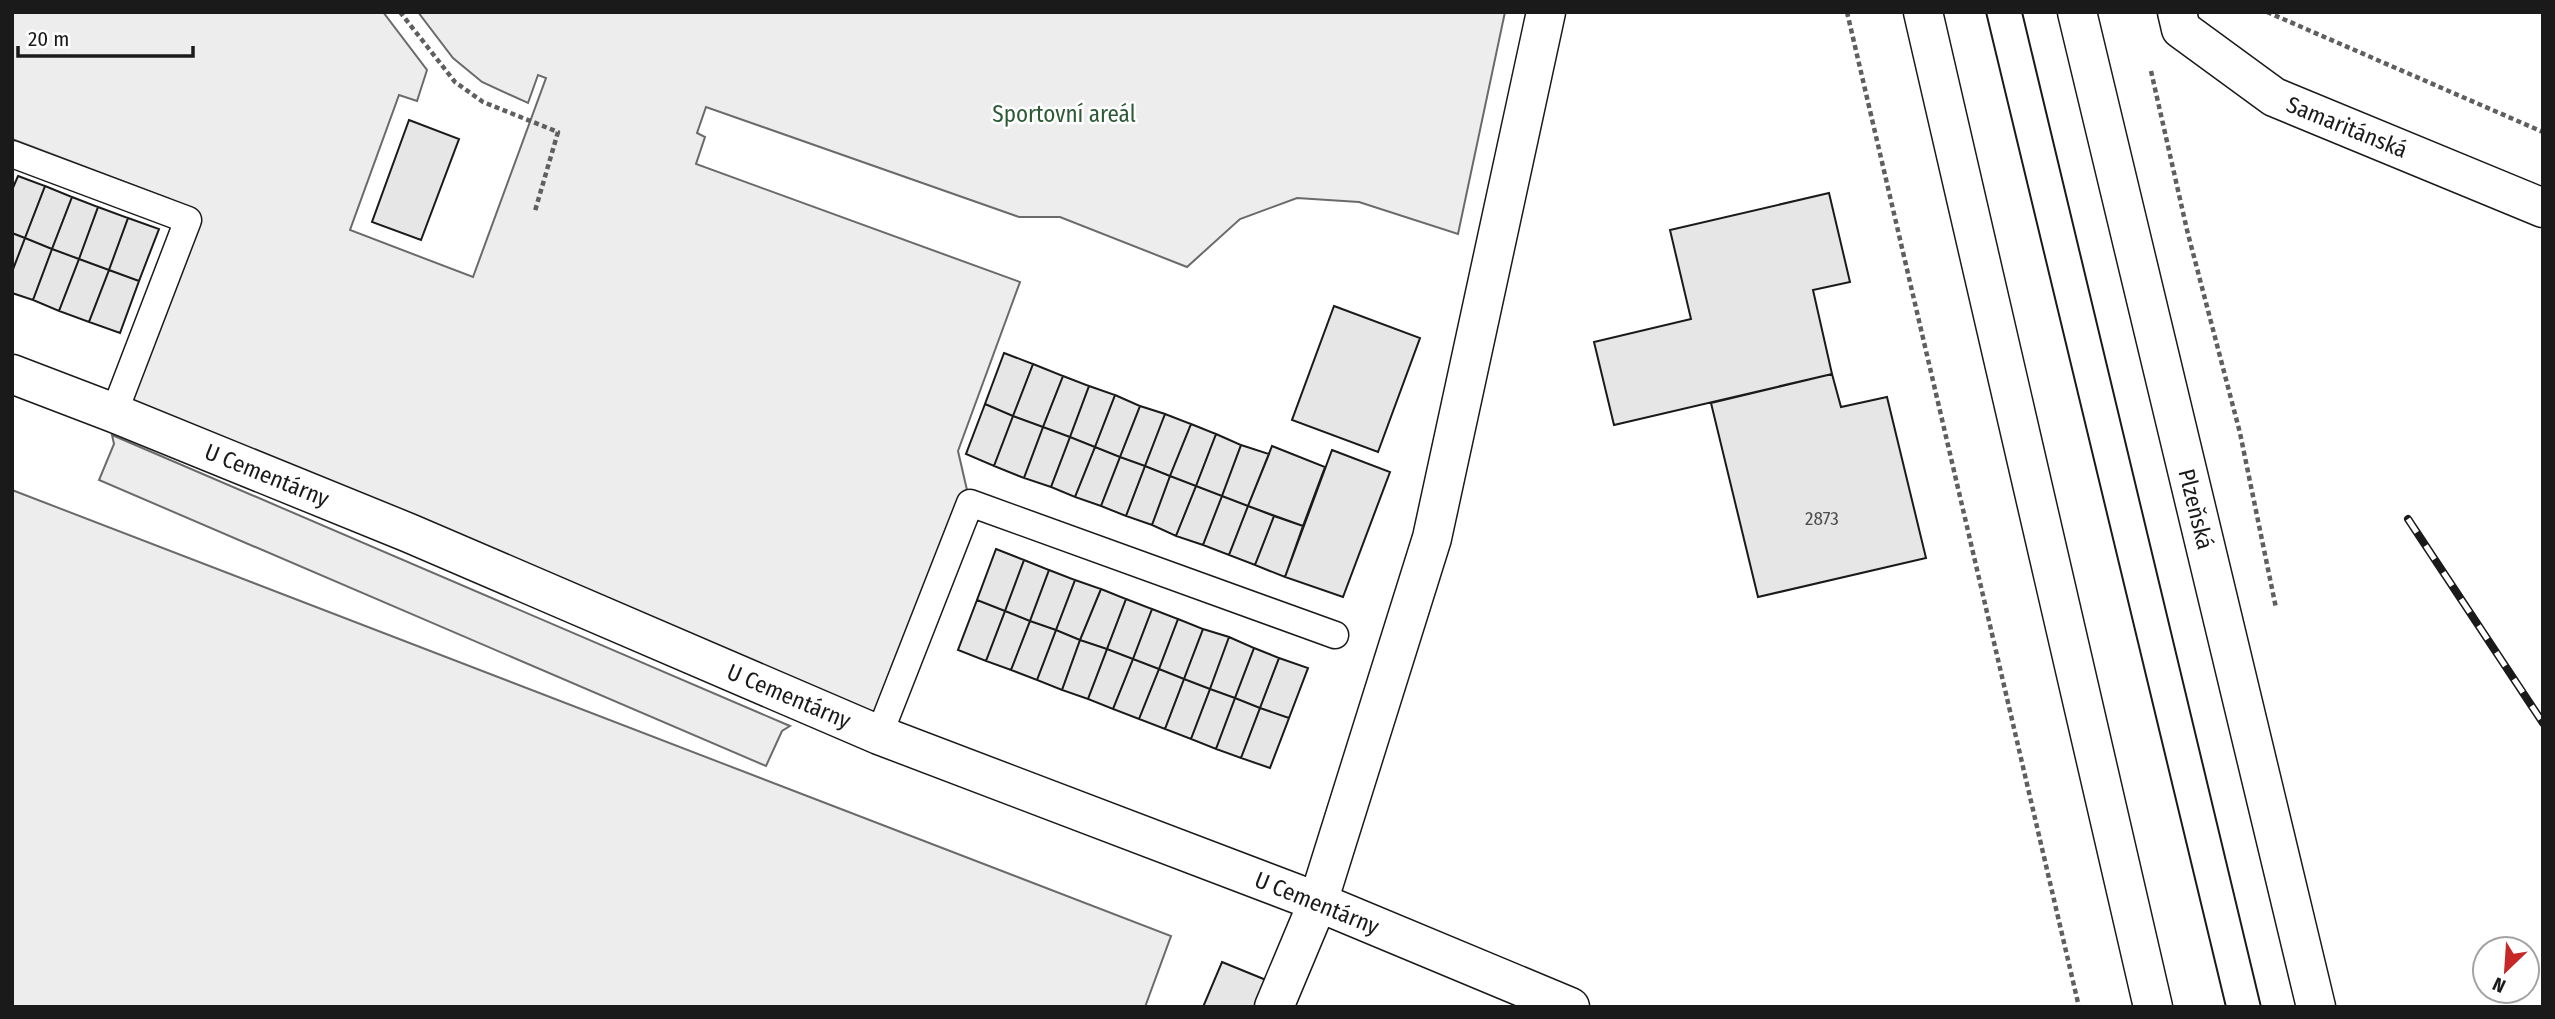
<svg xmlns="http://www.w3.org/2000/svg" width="2555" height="1019" font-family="'Fira Sans Condensed',sans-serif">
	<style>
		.built { fill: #ededed; stroke: #6a6a6a; stroke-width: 2 }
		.building { fill: #e6e6e6; stroke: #1a1a1a; stroke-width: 2 }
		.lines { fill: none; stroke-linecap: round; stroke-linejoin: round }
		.lane-casing { stroke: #1a1a1a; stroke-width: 29 }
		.street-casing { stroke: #1a1a1a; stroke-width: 41 }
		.secondary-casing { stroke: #1a1a1a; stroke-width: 41 }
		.path { stroke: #5f5f5f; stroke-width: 4.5; stroke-dasharray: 5 3.5; stroke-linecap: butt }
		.lane { stroke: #fff; stroke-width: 26 }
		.street { stroke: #fff; stroke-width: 38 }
		.secondary { stroke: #fff; stroke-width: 38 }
		.tram { stroke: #1a1a1a; stroke-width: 2 }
		.rail-casing { stroke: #1a1a1a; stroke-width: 8 }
		.rail { stroke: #fff; stroke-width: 5; stroke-dasharray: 16; stroke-linecap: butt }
		.labels { text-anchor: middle; stroke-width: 5; stroke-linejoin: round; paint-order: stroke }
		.number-label { font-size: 19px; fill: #4d4d4d }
		.park-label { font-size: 23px; fill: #2b5a34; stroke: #fff }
		.street-label { font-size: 23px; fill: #1a1a1a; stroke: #fff }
	</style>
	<rect width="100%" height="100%" fill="#fff"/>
	<path class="built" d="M12 12H383L427 70 417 101 399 95 350 230 473 277 546 78 538 75 528 103 482 82 453 58 418 12H1505L1458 234 1359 202 1297 198 1240 219 1187 267 1060 217H1019L706 107 697 133 705 137 696 164 1020 282 958 451 970 503 879 735 114 413 188 220 170 199 12 139Z
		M112 435 790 726 782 731 766 766 99 480 114 444Z
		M12 490 1171 936 1145 1007H12Z"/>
	<path class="building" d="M409 120 459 139 421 240 372 222Z
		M18 176 45 186 25 238 12 233V190Z
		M45 186 72 197 52 249 25 238Z
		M1829 193 1850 282 1813 290 1832 374 1614 425 1594 342 1691 319 1670 230Z
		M72 197 98 207 79 259 52 249Z
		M98 207 128 218 109 270 79 259Z
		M128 218 159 229 139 281 109 270Z
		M12 233 25 238 12 272Z
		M25 238 52 249 33 300 12 293V272Z
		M52 249 79 259 59 311 33 300Z
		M79 259 109 270 89 322 59 311Z
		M109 270 139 281 120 333 89 322Z
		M1334 306 1420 338 1378 452 1292 420Z
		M1004 353 1033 364 1013 416 985 404Z
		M1033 364 1063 376 1043 427 1013 416Z
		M1832 374 1841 407 1887 397 1926 558 1758 597 1711 403Z
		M1063 376 1089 386 1070 437 1043 427Z
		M1089 386 1115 395 1095 447 1070 437Z
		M1115 395 1140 406 1120 457 1095 447Z
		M985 404 1013 416 994 466 966 454Z
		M1140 406 1165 414 1145 466 1120 457Z
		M1165 414 1191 424 1170 476 1145 466Z
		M1013 416 1043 427 1024 478 994 466Z
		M1191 424 1216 434 1196 486 1170 476Z
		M1043 427 1070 437 1051 487 1024 478Z
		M1216 434 1241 445 1222 496 1196 486Z
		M1070 437 1095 447 1075 497 1051 487Z
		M1241 445 1269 454 1248 506 1222 496Z
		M1272 446 1325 467 1303 526 1248 506Z
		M1095 447 1120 457 1101 506 1075 497Z
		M1332 450 1390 472 1343 597 1285 577Z
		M1120 457 1145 466 1126 516 1101 506Z
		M1145 466 1170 476 1152 525 1126 516Z
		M1170 476 1196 486 1176 536 1152 525Z
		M1196 486 1222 496 1203 545 1176 536Z
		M1222 496 1248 506 1229 555 1203 545Z
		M1248 506 1274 516 1255 565 1229 555Z
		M1274 516 1303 526 1285 577 1255 565Z
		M996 549 1024 560 1005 611 977 600Z
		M1024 560 1049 570 1030 621 1005 611Z
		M1049 570 1075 580 1056 630 1030 621Z
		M1075 580 1101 589 1080 640 1056 630Z
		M1101 589 1126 599 1107 649 1080 640Z
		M1126 599 1152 609 1133 659 1107 649Z
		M977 600 1005 611 986 661 958 650Z
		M1152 609 1178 619 1159 669 1133 659Z
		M1005 611 1030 621 1011 670 986 661Z
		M1178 619 1203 629 1184 679 1159 669Z
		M1030 621 1056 630 1037 680 1011 670Z
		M1203 629 1229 637 1210 689 1184 679Z
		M1056 630 1080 640 1062 690 1037 680Z
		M1229 637 1254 648 1235 698 1210 689Z
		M1080 640 1107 649 1088 699 1062 690Z
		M1254 648 1279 658 1260 708 1235 698Z
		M1107 649 1133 659 1113 709 1088 699Z
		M1279 658 1308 668 1289 718 1260 708Z
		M1133 659 1159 669 1139 719 1113 709Z
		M1159 669 1184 679 1165 729 1139 719Z
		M1184 679 1210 689 1191 739 1165 729Z
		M1210 689 1235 698 1216 749 1191 739Z
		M1235 698 1260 708 1241 758 1216 749Z
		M1260 708 1289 718 1270 768 1241 758Z
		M1222 962 1271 982 1261 1007H1203Z"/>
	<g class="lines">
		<g class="lane-casing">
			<path id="lane" d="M12 154 188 220 114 413
				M879 735 970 503 1335 635"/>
		</g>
		<g class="street-casing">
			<path id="street" d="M2177 12 2181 29 2274 97 2543 208
				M12 374 114 413 409 533 879 735 1318 902 1570 1007
				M1274 1007 1318 902 1432 538 1546 12"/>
		</g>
		<g class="secondary-casing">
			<path id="secondary" d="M1923 12 2153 1007
				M2077 12 2316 1007"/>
		</g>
		<path class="path" d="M400 12 455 82 483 102 558 132 535 211
			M1847 12 2079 1007
			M2267 12 2543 132
			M2151 71 2187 230 2240 433 2276 608"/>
		<use href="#lane" class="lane"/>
		<use href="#street" class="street"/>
		<use href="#secondary" class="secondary"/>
		<path class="tram" d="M1986 12 2226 1007
			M2022 12 2261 1007"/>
		<g class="rail-casing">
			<path id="rail" d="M2408 519 2543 723"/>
		</g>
		<use href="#rail" class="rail"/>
	</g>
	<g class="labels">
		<g class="number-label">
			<text x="1822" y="525">2873</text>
		</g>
		<g class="park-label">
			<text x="1064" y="122">Sportovní areál</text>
		</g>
		<g class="street-label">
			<text transform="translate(2347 127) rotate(22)" y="8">Samaritánská</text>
			<text transform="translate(267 475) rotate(22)" y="8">U Cementárny</text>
			<text transform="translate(2196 509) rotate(76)" y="8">Plzeňská</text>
			<text transform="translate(789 696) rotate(23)" y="8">U Cementárny</text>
			<text transform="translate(1317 903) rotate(22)" y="8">U Cementárny</text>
		</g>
	</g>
	<rect width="2555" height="1019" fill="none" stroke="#1a1a1a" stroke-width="28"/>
	<g transform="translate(2506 970) rotate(205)"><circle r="33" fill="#ffffff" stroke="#a3a3a3" stroke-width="2"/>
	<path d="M0-5L12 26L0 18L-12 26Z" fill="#c62828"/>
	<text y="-10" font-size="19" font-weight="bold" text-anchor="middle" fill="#1a1a1a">N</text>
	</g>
	<path d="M18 46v10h175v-10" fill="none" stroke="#1a1a1a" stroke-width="3.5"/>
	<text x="28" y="46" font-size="21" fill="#1a1a1a" stroke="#ffffff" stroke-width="5" paint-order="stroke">20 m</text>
</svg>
